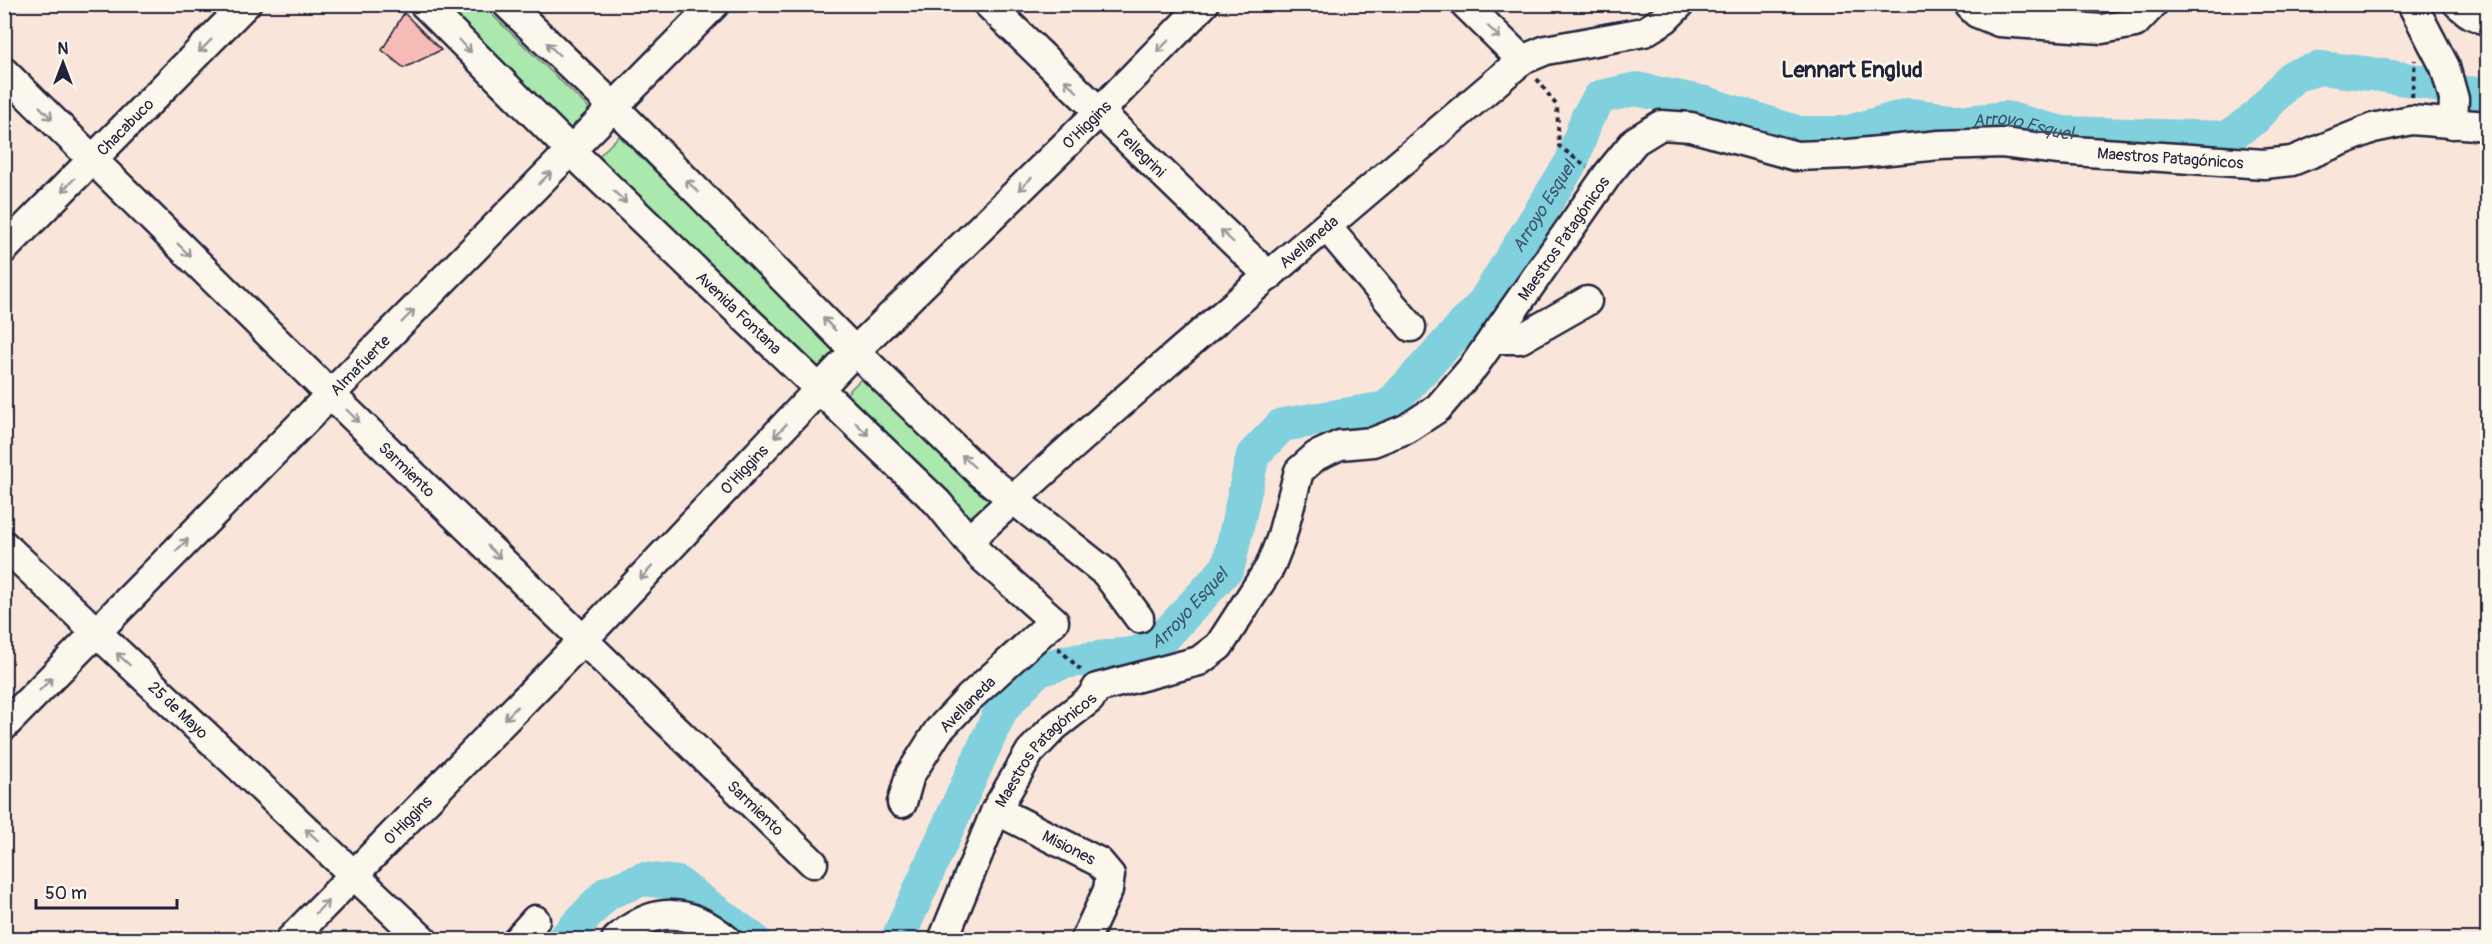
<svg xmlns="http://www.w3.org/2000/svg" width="2492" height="944" font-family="Pangolin,sans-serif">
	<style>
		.green { fill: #aae8ae; stroke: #668574; stroke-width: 1.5 }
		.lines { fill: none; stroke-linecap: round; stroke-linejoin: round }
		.river { stroke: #80d0dd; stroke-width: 34 }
		.building { fill: #f6bbb4; stroke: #22223b; stroke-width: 1.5 }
		.minor-casing { stroke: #22223b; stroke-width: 33 }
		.path { stroke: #22223b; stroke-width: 4; stroke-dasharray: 4.5 4.5; stroke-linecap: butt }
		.minor { stroke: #fbf7ec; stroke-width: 28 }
		.oneway { stroke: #99979c }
		.labels { text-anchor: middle; stroke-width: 5; stroke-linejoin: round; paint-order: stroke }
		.street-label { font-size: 16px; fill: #22223b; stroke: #fbf7ec }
		.water-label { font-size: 18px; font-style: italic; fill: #3e566c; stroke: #fbf7ec }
		.district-label { font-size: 22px; font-weight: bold; fill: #22223b; stroke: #fbf7ec }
	</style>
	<rect width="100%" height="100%" fill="#fae5db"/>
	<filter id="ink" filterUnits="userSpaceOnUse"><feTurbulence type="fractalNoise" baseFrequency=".0167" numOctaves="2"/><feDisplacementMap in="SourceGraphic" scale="12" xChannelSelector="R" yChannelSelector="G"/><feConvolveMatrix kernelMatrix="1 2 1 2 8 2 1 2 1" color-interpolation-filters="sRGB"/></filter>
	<g filter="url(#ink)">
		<path class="green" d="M436 5H482L593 112 571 135Z
			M619 136 840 351 817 374 596 159Z
			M866 374 993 498 971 521 843 397Z"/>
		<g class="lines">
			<g class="river">
				<path d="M563 940 607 893 643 879 677 883 754 940"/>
				<path id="s1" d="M897 940 1001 710 1036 671 1065 662 1137 653 1164 637 1228 567 1253 455 1282 425 1387 408 1483 304 1572 161 1587 118 1600 97 1636 89 1705 103 1799 133H1845L1908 115 1968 122 2006 118 2062 133 2227 138 2255 118 2293 76 2321 68 2372 74 2425 82 2465 93 2488 94"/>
			</g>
		</g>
		<path class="building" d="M404 13 441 50 404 68 382 50Z"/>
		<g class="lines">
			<g class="minor-casing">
				<g id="minor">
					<path id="s2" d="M424 4 571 151 938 503 980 555 1054 621 969 698 938 731 910 775 902 803"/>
					<path d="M507 4 614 107 855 351 980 473 1106 573 1139 618"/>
					<path id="s3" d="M988 4 1269 276"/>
					<path d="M1465 4 1522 60"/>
					<path d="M1968 4 1977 13 1999 22 2102 29 2135 23 2153 4"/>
					<path d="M2412 4 2445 67 2454 99 2453 124"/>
					<path d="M2458 4 2469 13 2488 21"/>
					<path id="s4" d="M4 72 331 395 813 863"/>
					<path d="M1327 227 1411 327"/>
					<path id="s5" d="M4 249 246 4"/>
					<path d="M1493 339H1520L1587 301"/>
					<path id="s6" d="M969 540C1148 374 1336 219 1522 60L1546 50 1644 32 1665 19 1680 4"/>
					<path id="s7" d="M4 545 423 940"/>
					<path id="s8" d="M4 726 715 4"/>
					<path id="s9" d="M996 810 1099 862 1110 875 1108 890 1085 940"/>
					<path id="s10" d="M290 940 584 639 855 351 1099 112 1204 4"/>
					<path d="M517 940 535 920"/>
					<path d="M616 940C653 906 689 907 727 940"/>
					<path id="s11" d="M943 940 996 810 1030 752 1054 727 1090 699 1097 688 1199 661 1219 646 1270 567 1281 539 1299 471 1316 456 1340 445 1373 442 1406 429 1438 408 1474 366 1608 174 1635 141 1661 125 1691 127 1796 156 1849 154 1940 145 2002 143 2059 150 2264 164 2292 161 2373 128 2397 123 2411 120 2488 126"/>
				</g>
			</g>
			<path class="path" d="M1537 79 1557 106 1559 146 1587 167
				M2412 97 2415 60
				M1058 648 1083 672"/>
			<use href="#minor" class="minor"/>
		</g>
		<defs><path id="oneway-shaft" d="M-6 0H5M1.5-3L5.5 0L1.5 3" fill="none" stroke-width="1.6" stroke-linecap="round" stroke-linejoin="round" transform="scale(1.5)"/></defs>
		<g class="oneway">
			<use href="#oneway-shaft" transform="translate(1494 32) rotate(44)"/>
			<use href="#oneway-shaft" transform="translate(205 46) rotate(135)"/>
			<use href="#oneway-shaft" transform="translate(465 46) rotate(45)"/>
			<use href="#oneway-shaft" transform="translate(1163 46) rotate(134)"/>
			<use href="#oneway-shaft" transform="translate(553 49) rotate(-136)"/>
			<use href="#oneway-shaft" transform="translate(1071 86) rotate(-136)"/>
			<use href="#oneway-shaft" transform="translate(46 113) rotate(45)"/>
			<use href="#oneway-shaft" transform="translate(545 178) rotate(-45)"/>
			<use href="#oneway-shaft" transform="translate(1025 184) rotate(136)"/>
			<use href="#oneway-shaft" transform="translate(68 185) rotate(135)"/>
			<use href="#oneway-shaft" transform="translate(692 186) rotate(-135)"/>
			<use href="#oneway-shaft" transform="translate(620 197) rotate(44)"/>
			<use href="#oneway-shaft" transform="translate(1227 236) rotate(-136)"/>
			<use href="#oneway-shaft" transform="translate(184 250) rotate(45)"/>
			<use href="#oneway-shaft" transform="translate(408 316) rotate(-45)"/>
			<use href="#oneway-shaft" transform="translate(829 324) rotate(-135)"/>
			<use href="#oneway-shaft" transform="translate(353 416) rotate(44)"/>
			<use href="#oneway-shaft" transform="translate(862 429) rotate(44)"/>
			<use href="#oneway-shaft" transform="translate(780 431) rotate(133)"/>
			<use href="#oneway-shaft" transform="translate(968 461) rotate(-136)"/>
			<use href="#oneway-shaft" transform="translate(182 545) rotate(-45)"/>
			<use href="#oneway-shaft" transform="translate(494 552) rotate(44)"/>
			<use href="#oneway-shaft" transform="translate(646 573) rotate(133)"/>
			<use href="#oneway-shaft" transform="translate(123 659) rotate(-137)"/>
			<use href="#oneway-shaft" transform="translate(46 684) rotate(-45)"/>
			<use href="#oneway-shaft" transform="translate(511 713) rotate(134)"/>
			<use href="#oneway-shaft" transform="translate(312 835) rotate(-137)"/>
			<use href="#oneway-shaft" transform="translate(322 907) rotate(-45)"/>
		</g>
	</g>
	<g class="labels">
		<g class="street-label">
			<text dy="6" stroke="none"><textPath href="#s10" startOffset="1140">O'Higgins</textPath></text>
			<text dy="6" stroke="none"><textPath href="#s5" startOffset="172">Chacabuco</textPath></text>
			<text dy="6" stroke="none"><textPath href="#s3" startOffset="214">Pellegrini</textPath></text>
			<text dy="6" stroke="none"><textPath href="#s11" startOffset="1659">Maestros Patagónicos</textPath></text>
			<text dy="6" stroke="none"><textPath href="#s11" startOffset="993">Maestros Patagónicos</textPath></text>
			<text dy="6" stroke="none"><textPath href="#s6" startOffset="452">Avellaneda</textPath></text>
			<text dy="6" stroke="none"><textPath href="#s2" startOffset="441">Avenida Fontana</textPath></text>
			<text dy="6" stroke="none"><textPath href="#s8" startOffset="507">Almafuerte</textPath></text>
			<text dy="6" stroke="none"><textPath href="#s4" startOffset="566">Sarmiento</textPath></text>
			<text dy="6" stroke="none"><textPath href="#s10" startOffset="654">O'Higgins</textPath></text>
			<text transform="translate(967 704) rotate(-45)" y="6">Avellaneda</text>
			<text dy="6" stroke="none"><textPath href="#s7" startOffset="240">25 de Mayo</textPath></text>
			<text dy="6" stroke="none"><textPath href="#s11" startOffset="219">Maestros Patagónicos</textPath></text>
			<text dy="6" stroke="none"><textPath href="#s4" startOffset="1052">Sarmiento</textPath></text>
			<text dy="6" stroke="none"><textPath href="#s10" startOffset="168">O'Higgins</textPath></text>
			<text dy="6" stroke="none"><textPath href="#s9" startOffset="82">Misiones</textPath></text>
		</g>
		<g class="water-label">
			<text dy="6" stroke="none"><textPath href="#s1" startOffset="1611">Arroyo Esquel</textPath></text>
			<text dy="6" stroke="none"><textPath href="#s1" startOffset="1053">Arroyo Esquel</textPath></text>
			<text dy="6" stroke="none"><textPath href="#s1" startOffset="477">Arroyo Esquel</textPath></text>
		</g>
		<g class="district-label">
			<text x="1852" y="77">Lennart Englud</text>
		</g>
	</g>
	<rect width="2492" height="944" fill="none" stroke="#fbf7ec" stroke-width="24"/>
	<rect x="12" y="12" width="2468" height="920" fill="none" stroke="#22223b" stroke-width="2" filter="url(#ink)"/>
	<g transform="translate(63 63)" stroke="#fbf7ec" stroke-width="4.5" paint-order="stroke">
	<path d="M0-4.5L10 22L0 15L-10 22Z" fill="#22223b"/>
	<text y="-9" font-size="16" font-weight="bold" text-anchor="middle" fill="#22223b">N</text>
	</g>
	<path d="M36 899v9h141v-9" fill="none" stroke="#22223b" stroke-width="3"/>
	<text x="45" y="899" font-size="18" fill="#22223b" stroke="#fbf7ec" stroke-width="4.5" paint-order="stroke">50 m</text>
</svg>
